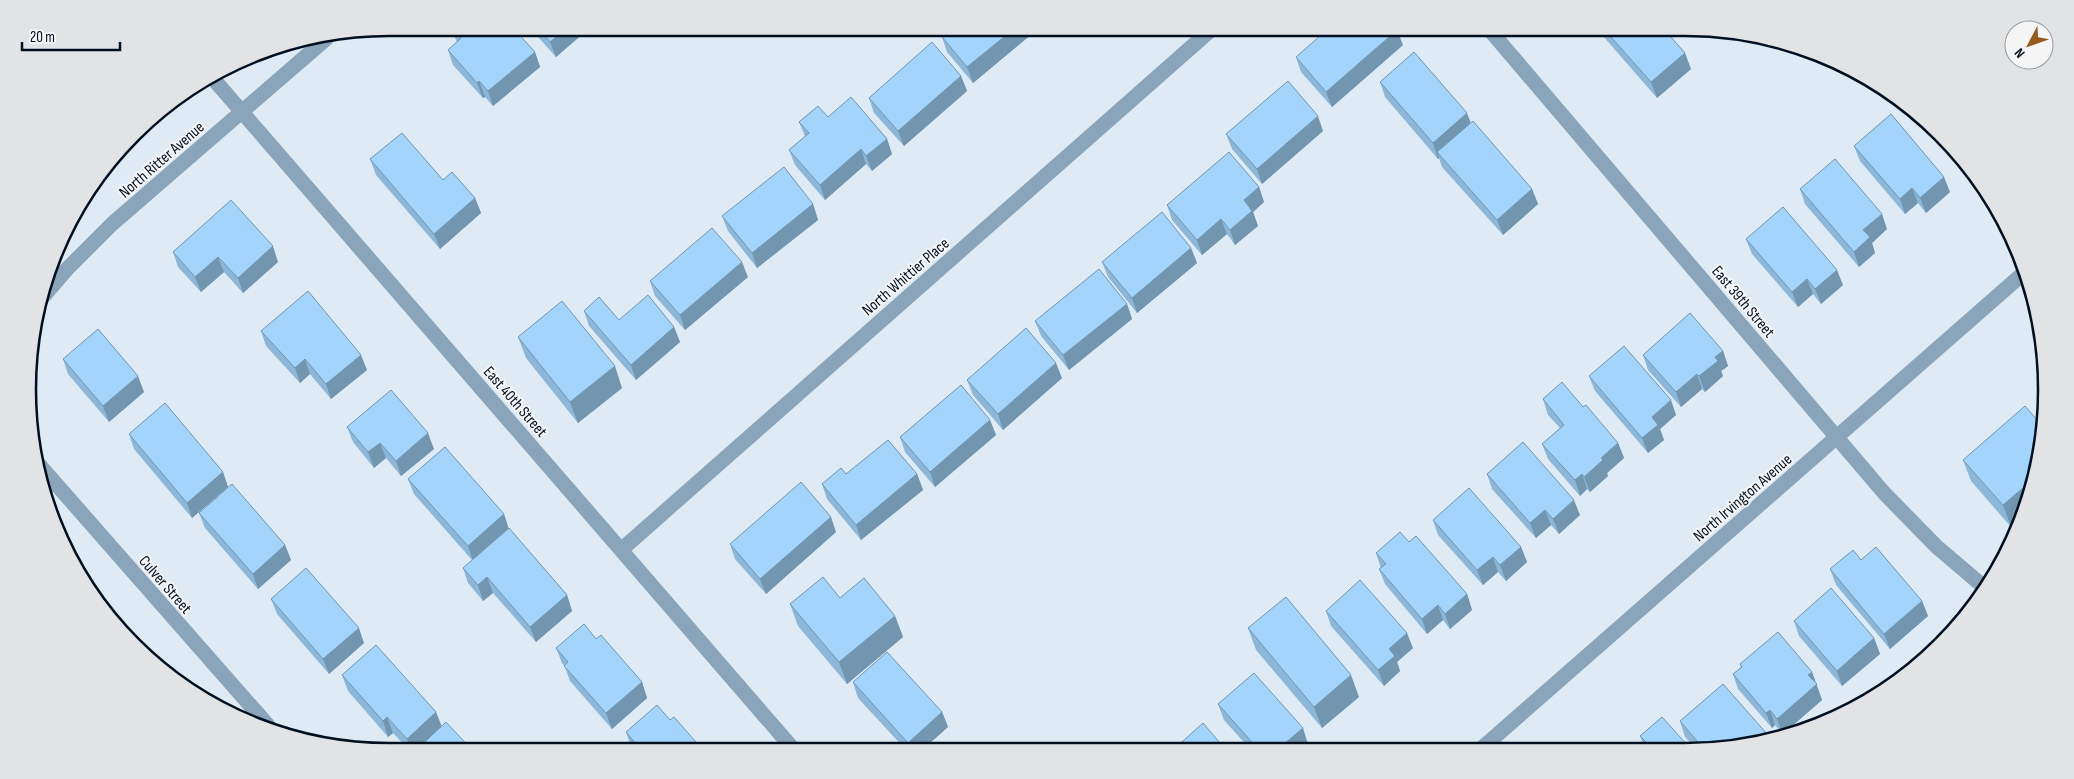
<svg xmlns="http://www.w3.org/2000/svg" width="2074" height="779" font-family="'Sofia Sans Condensed',sans-serif">
	<style>
		.lines { fill: none; stroke-linecap: round; stroke-linejoin: round }
		.minor { stroke: #8aa4b9; stroke-width: 15 }
		.wall { fill: #8cb7d9 }
		.shaded-wall { fill: #7295b0 }
		.building { fill: #a3d5fc; stroke: #7295b0 }
		.labels { text-anchor: middle; stroke-width: 4; stroke-linejoin: round; paint-order: stroke }
		.street-label { font-size: 16px; fill: #001021; stroke: #f5f5f5 }
		.rim { fill: none; stroke: #001021; stroke-width: 2.5 }
	</style>
	<rect width="100%" height="100%" fill="#deeaf4"/>
	<g class="lines">
		<path class="minor" d="M1488 28 1885 494 1937 547 1984 587
			M210 75 795 751
			M41 299 67 269 112 224 327 38
			M35 460 272 730
			M621 550 1213 28
			M1481 749 2026 271"/>
	</g>
	<path class="wall" d="M451 28H513L535 52 540 67 493 106 485 97 483 98 453 65 448 50 457 42Z
		M530 28H584L585 32 556 57Z
		M1600 28H1663L1691 69 1657 98 1603 36Z
		M1033 33 973 83 947 52 942 37Z
		M1403 45 1332 107 1301 72 1296 57Z
		M961 76 967 91 904 146 874 113 869 98Z
		M1380 82 1470 123 1532 189 1538 204 1503 235 1442 167 1439 158 1438 159 1385 97Z
		M1915 112 1957 151 1965 162 1961 166 1916 114Z
		M828 117 887 139 892 154 872 171 866 164 825 200 795 165 789 150 805 136 799 122Z
		M1323 131 1262 184 1232 149 1226 134Z
		M1854 146 1950 192 1926 213 1918 203 1905 214 1860 161Z
		M370 159 443 180 475 198 481 213 440 249 376 175Z
		M1259 187 1264 202 1253 212 1258 226 1235 245 1227 234 1202 255 1172 220 1167 205Z
		M1800 189 1887 229 1872 243 1875 253 1859 267 1805 204Z
		M813 204 818 220 757 268 728 231 722 216Z
		M1746 239 1843 285 1821 304 1813 294 1798 307 1752 254Z
		M1191 248 1197 263 1137 313 1108 277 1102 262Z
		M173 252 278 262 243 293 224 272 201 292 178 267Z
		M748 277 685 330 655 296 650 281Z
		M1127 304 1132 319 1069 370 1041 336 1035 321Z
		M584 311 619 320 674 327 680 342 636 380 589 326Z
		M261 331 367 370 331 399 310 374 300 383 266 346Z
		M518 337 622 388 578 423 526 358Z
		M1723 351 1728 366 1721 371 1723 376 1705 392 1702 389 1681 407 1648 370 1643 355Z
		M63 359 144 392 109 422 68 374Z
		M1589 376 1676 415 1660 429 1664 440 1648 453 1595 391Z
		M1062 378 1003 430 973 395 967 380Z
		M1543 399 1583 407 1618 443 1624 458 1607 473 1608 476 1590 492 1587 489 1580 496 1548 459 1542 444 1560 428 1548 415Z
		M990 420 996 435 935 487 905 452 900 437Z
		M347 427 434 449 401 476 386 458 374 468 353 442Z
		M129 434 223 472 228 487 192 518 134 449Z
		M1963 460 2034 483 2019 520 2011 527 1971 481Z
		M846 474H917L923 490 861 540 827 499 822 484Z
		M1487 474 1580 515 1559 534 1551 525 1536 538 1492 489Z
		M408 479 504 514 509 529 567 595 572 611 536 642 493 593 483 601 468 583 463 568 472 560 414 494Z
		M199 513 285 545 291 560 258 589 205 528Z
		M1433 520 1521 547 1527 562 1506 581 1498 572 1483 585 1438 535Z
		M836 532 766 594 735 559 730 544Z
		M1409 542 1467 594 1472 610 1450 629 1443 620 1427 634 1385 584 1379 569 1381 568 1376 553Z
		M1861 560 1922 601 1928 616 1890 649 1836 585 1830 569Z
		M840 598 895 616 903 637 847 684 798 626 790 604Z
		M271 599 364 643 329 674 277 614Z
		M1326 611 1413 648 1397 662 1400 671 1384 686 1331 626Z
		M1794 621 1874 638 1880 654 1842 686 1799 636Z
		M1248 628 1359 697 1322 728 1256 650Z
		M596 639 642 682 647 698 612 729 570 681 565 667 562 663 556 648Z
		M1740 664 1812 672 1822 700 1784 733H1782L1775 725 1772 728 1738 689 1733 674 1741 667Z
		M342 675 436 712 441 727 473 751H410L393 733 388 737 348 691Z
		M853 682 942 712 948 727 922 750H906L858 698Z
		M1218 704 1308 744 1301 749H1250L1224 720Z
		M670 720 704 751H635L631 747 626 732Z
		M1680 721 1732 748H1696L1685 737Z
		M1640 736 1690 748 1644 747Z"/>
	<path class="shaded-wall" d="M567 28H584L585 32 556 57 550 42Z
		M1015 28H1031L1033 33 973 83 967 67Z
		M1397 30 1403 45 1332 107 1326 92Z
		M535 52 540 67 493 106 488 91Z
		M1685 53 1691 69 1657 98 1651 82Z
		M961 76 967 91 904 146 898 131Z
		M479 81 485 97 483 98 477 83Z
		M1467 113 1473 129 1437 152 1439 158 1438 159 1433 143Z
		M1318 116 1323 131 1262 184 1257 169Z
		M151 117 153 121 134 138Z
		M887 139 892 154 872 171 866 156Z
		M861 149 866 164 825 200 820 185Z
		M1956 150 1965 162 1961 166 1955 151Z
		M1944 177 1950 192 1926 213 1920 198Z
		M1259 187 1264 202 1253 212 1258 226 1235 245 1230 230 1244 200Z
		M1912 188 1918 203 1905 214 1900 199Z
		M1532 189 1538 204 1503 235 1497 220Z
		M475 198 481 213 440 249 434 234Z
		M813 204 818 220 757 268 752 253Z
		M1882 214 1887 229 1872 243 1875 253 1859 267 1854 252 1863 230Z
		M1221 219 1227 234 1202 255 1197 240Z
		M273 246 278 262 243 293 238 278Z
		M1191 248 1197 263 1137 313 1132 298Z
		M218 257 224 272 201 292 195 277Z
		M742 262 748 277 685 330 680 315Z
		M1837 270 1843 285 1821 304 1815 289Z
		M1807 279 1813 294 1798 307 1792 292Z
		M1127 304 1132 319 1069 370 1063 355Z
		M674 327 680 342 636 380 631 365Z
		M1723 351 1728 366 1721 371 1723 376 1705 392 1699 376 1715 357Z
		M361 355 367 370 331 399 326 384Z
		M305 359 310 374 300 383 295 368Z
		M1056 363 1062 378 1003 430 998 414Z
		M615 366 622 388 578 423 570 402Z
		M1697 374 1702 389 1681 407 1676 392Z
		M138 376 144 392 109 422 103 406Z
		M1671 400 1676 415 1660 429 1664 440 1648 453 1642 438 1652 417Z
		M990 420 996 435 935 487 930 472Z
		M428 433 434 449 401 476 396 461Z
		M380 443 386 458 374 468 368 452Z
		M1618 443 1624 458 1607 473 1608 476 1590 492 1584 477 1601 458Z
		M223 472 228 487 192 518 187 503Z
		M917 474 923 490 861 540 856 525Z
		M1582 474 1587 489 1580 496 1575 480Z
		M2024 487 2028 498 2017 507 2020 516 2019 520 2011 527 2003 505Z
		M1574 500 1580 515 1559 534 1553 519Z
		M1545 510 1551 525 1536 538 1530 523Z
		M504 514 509 530 473 561 468 546Z
		M831 517 836 532 766 594 760 579Z
		M285 545 291 560 258 589 253 574Z
		M1521 547 1527 562 1506 581 1500 565Z
		M1493 557 1498 572 1483 585 1477 570Z
		M487 577 493 593 483 601 478 585Z
		M1467 594 1472 610 1450 629 1445 614Z
		M567 595 572 611 536 642 530 627Z
		M1922 601 1928 616 1890 649 1884 634Z
		M1438 605 1443 620 1427 634 1422 619Z
		M895 616 903 637 847 684 839 662Z
		M359 628 364 643 329 674 323 659Z
		M1407 633 1413 648 1397 662 1400 671 1384 686 1378 670 1389 649Z
		M1874 638 1880 654 1842 686 1837 671Z
		M1812 672 1822 700 1784 733H1782L1777 719 1808 675Z
		M1351 675 1359 697 1322 728 1314 707Z
		M642 682 647 698 612 729 606 713Z
		M1770 710 1775 725 1772 728 1766 713Z
		M436 712 442 727 415 751H411L407 739Z
		M942 712 948 727 922 750H910L908 743Z
		M387 717 393 733 388 737 383 721Z
		M1303 728 1308 744 1301 749H1286L1284 744Z
		M1719 742 1722 748H1712Z"/>
	<path class="building" d="M452 28H513L535 52 488 91 479 81 477 83 448 50 461 38Z
		M538 28H567L550 42Z
		M953 28H1015L967 67 942 37Z
		M1329 28H1395L1397 30 1326 92 1296 57Z
		M1603 28H1663L1685 53 1651 82Z
		M932 42 961 76 898 131 869 98Z
		M1414 52 1467 113 1433 143 1380 82Z
		M1288 81 1318 116 1257 169 1226 134Z
		M851 97 887 139 866 156 861 149 820 185 789 150 809 133 799 122 818 106 828 117Z
		M1891 114 1944 177 1920 198 1912 188 1900 199 1854 146Z
		M1473 121 1532 189 1497 220 1437 152Z
		M402 133 443 180 452 172 475 198 434 234 370 159Z
		M1229 152 1259 187 1244 200 1252 211 1230 230 1221 219 1197 240 1167 205Z
		M1835 159 1882 214 1863 230 1870 237 1854 252 1800 189Z
		M784 167 813 204 752 253 722 216Z
		M231 200 273 246 238 278 218 257 195 277 173 252Z
		M1783 207 1837 270 1815 289 1807 279 1792 292 1746 239Z
		M1162 212 1191 248 1132 298 1102 262Z
		M712 228 742 262 680 315 650 281Z
		M1099 269 1127 304 1063 355 1035 321Z
		M308 291 361 355 326 384 305 359 295 368 261 331Z
		M648 295 674 327 631 365 584 311 599 297 619 320Z
		M562 301 615 366 570 402 518 337Z
		M1690 313 1723 351 1715 357 1718 361 1699 376 1697 374 1676 392 1643 355Z
		M1026 328 1056 363 998 414 967 380Z
		M98 329 138 376 103 406 63 359Z
		M1624 346 1671 400 1652 417 1658 425 1642 438 1589 376Z
		M1562 382 1583 407 1586 405 1618 443 1601 458 1603 460 1584 477 1582 474 1575 480 1542 444 1564 425 1543 399Z
		M961 385 990 420 930 472 900 437Z
		M391 390 428 433 396 461 380 443 368 452 347 427Z
		M165 403 223 472 187 503 129 434Z
		M2025 406 2043 427 2034 483 2030 494 2024 487 2003 505 1963 460Z
		M888 440 917 474 856 525 822 484 841 468 846 474Z
		M1523 442 1574 500 1553 519 1545 510 1530 523 1487 474Z
		M445 447 504 514 468 546 408 479Z
		M801 482 831 517 760 579 730 544Z
		M232 484 285 545 253 574 199 513Z
		M1469 488 1521 547 1500 565 1493 557 1477 570 1433 520Z
		M2028 498 2022 513 2017 507Z
		M509 528 567 595 530 627 487 577 478 585 463 568Z
		M1400 532 1409 542 1416 536 1467 594 1445 614 1438 605 1422 619 1379 569 1386 564 1376 553Z
		M1876 547 1922 601 1884 634 1830 569 1853 550 1861 560Z
		M306 568 359 628 323 659 271 599Z
		M823 577 840 598 864 578 895 616 839 662 790 604Z
		M1360 580 1407 633 1389 649 1395 656 1378 670 1326 611Z
		M1831 588 1874 638 1837 671 1794 621Z
		M1286 597 1351 675 1314 707 1248 628Z
		M584 624 596 639 601 635 642 682 606 713 564 666 568 662 556 648Z
		M1778 632 1812 672 1808 675 1817 684 1777 719 1770 710 1766 713 1733 674 1742 667 1740 664Z
		M376 645 436 712 407 739 387 717 383 721 342 675Z
		M887 652 942 712 908 743 853 682Z
		M1254 673 1303 728 1284 744 1289 749H1258L1218 704Z
		M1723 684 1768 735 1764 739 1732 748H1725L1719 742 1712 748H1703L1680 721Z
		M657 705 670 720 674 717 704 751H642L626 732Z
		M1662 717 1690 748 1643 749 1648 744 1640 736Z
		M446 722 473 751H415Z
		M1203 723 1226 750H1173Z"/>
	<g class="labels">
		<g class="street-label">
			<text transform="translate(161 159) rotate(-41)" y="6">North Ritter Avenue</text>
			<text transform="translate(905 276) rotate(-41)" y="6">North Whittier Place</text>
			<text transform="translate(1744 301) rotate(50)" y="6">East 39th Street</text>
			<text transform="translate(516 401) rotate(49)" y="6">East 40th Street</text>
			<text transform="translate(1742 497) rotate(-41)" y="6">North Irvington Avenue</text>
			<text transform="translate(166 584) rotate(49)" y="6">Culver Street</text>
		</g>
	</g>
	<path d="M0 0H2074V779H0ZM389 36H1685A353 353 0 0 1 2038 389V390A353 353 0 0 1 1685 743H389A353 353 0 0 1 36 390V389A353 353 0 0 1 389 36Z" fill="#e1e3e4" fill-rule="evenodd"/>
	<path class="rim" d="M389 36H1685A353 353 0 0 1 2038 389V390A353 353 0 0 1 1685 743H389A353 353 0 0 1 36 390V389A353 353 0 0 1 389 36Z"/>
	<g transform="translate(2029 45) rotate(229)"><circle r="24" fill="#f5f5f5" stroke="#9399a0"/>
	<path d="M0-4L9 19L0 12L-9 19Z" fill="#965b1b"/>
	<text y="-8" font-size="14" font-weight="bold" text-anchor="middle" fill="#001021">N</text>
	</g>
	<path d="M22 42v8h98v-8" fill="none" stroke="#001021" stroke-width="2.5"/>
	<text x="30" y="42" font-size="15" fill="#001021" stroke="#f5f5f5" stroke-width="4" paint-order="stroke">20 m</text>
</svg>
